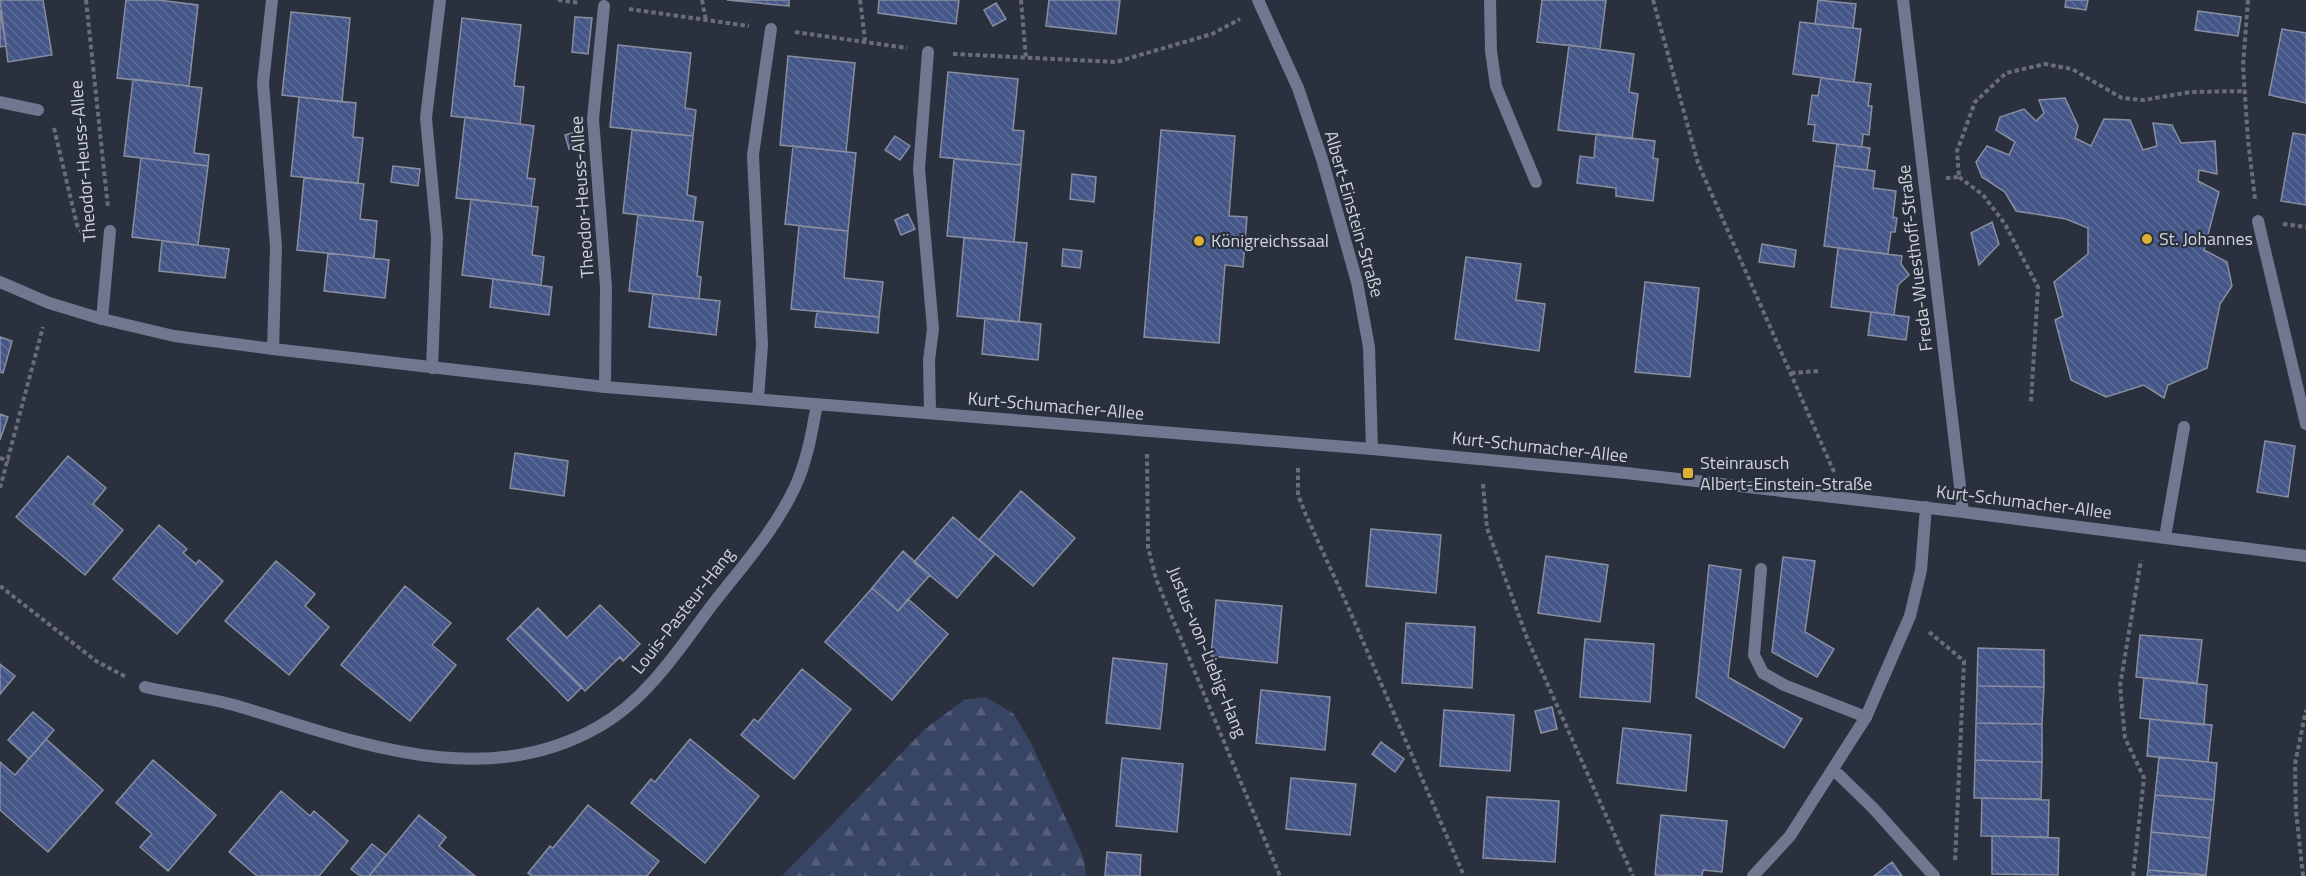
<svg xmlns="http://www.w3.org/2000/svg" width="2306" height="876" font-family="'Titillium Web',sans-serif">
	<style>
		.forest { fill: url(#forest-firs) }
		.building { fill: url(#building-back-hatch); stroke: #888e9f; stroke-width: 1.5 }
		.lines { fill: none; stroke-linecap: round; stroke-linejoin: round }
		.path { stroke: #696d79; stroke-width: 4; stroke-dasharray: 4.5 3; stroke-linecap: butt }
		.lane { stroke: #6f788f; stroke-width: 12 }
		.street { stroke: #6f788f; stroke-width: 12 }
		.poi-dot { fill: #ddb133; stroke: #2b303e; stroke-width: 2 }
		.labels { text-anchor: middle; stroke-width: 4.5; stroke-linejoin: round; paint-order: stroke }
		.street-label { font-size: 18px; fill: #cfd3db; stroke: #2b303e }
		.poi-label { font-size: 18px; fill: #cfd3db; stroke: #2b303e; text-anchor: start }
	</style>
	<defs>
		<pattern id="forest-firs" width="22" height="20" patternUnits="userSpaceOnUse" patternTransform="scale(1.5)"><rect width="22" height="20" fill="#384464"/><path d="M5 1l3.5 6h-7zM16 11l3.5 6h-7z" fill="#545e7a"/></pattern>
		<pattern id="building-back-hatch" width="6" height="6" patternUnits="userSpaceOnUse" patternTransform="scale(1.5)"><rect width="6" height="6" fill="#445587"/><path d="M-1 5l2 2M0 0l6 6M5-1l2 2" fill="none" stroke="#5e6d97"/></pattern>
	</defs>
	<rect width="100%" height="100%" fill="#2b303e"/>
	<path class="forest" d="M986 697 1014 714 1032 745 1084 858 1086 876H782L925 729 964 700Z"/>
	<path class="building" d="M0 0H43L52 55 8 62Z
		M126 0H158L198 5 189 86 117 78Z
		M727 0H789V6Z
		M879 0H959L956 24 878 13Z
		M1049 0H1120L1116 34 1046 26Z
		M1542 0H1606L1600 49 1537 42Z
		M1818 0 1856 4 1853 28 1815 24Z
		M2066 0H2088L2086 10 2065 7Z
		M996 3 1006 19 993 26 984 10Z
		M0 10 6 46 0 47Z
		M2198 11 2241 17 2238 36 2195 30Z
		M291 12 350 18 342 102 282 95Z
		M575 17 592 18 588 54 572 52Z
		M462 18 521 25 514 86 524 87 520 124 451 116Z
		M1800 22 1861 29 1854 82 1793 74Z
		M2282 29 2306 33V103L2269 95Z
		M618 45 691 53 685 108 696 110 693 136 610 127Z
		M1569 45 1634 54 1629 92 1638 94 1632 139 1558 130Z
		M788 56 855 63 846 152 780 145Z
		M948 72 1018 79 1013 130 1024 131 1021 165 940 157Z
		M1821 78 1871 84 1868 106H1872L1869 135 1863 134 1862 147 1813 141 1815 125 1808 124 1812 95 1818 96Z
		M133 79 202 88 194 153 209 155 208 166 124 156Z
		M299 97 356 103 353 137 363 138 358 183 291 176Z
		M2065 98 2078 126 2075 138 2091 146 2104 119 2130 120 2143 150 2157 146 2153 123 2172 125 2181 143 2215 141 2217 174 2199 170 2198 181 2219 192 2204 250 2227 262 2232 286 2220 304 2207 368 2168 385 2164 398 2144 385 2106 397 2071 380 2055 320 2063 316 2054 282 2088 254V228L2066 219 2016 211 2005 192 1982 177 1976 162 1987 146 2009 155 2015 142 1996 130 2000 117 2024 109 2036 121 2044 113 2039 100Z
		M465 117 534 126 527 178 535 179 531 206 456 198Z
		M632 130 693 136 687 195 696 197 693 221 623 213Z
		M1161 130 1235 136 1229 216 1247 217 1243 267 1225 265 1219 343 1144 337Z
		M579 131 583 145 569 149 565 135Z
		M2293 133 2306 135V205L2281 201Z
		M1596 134 1655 141 1653 158 1658 159 1653 201 1616 196V188L1577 183 1580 156 1594 158Z
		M895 136 910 146 900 160 885 150Z
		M1837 144 1870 148 1867 170 1834 166Z
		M793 146 856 153 848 231 785 224Z
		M141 158 208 166 198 245 132 237Z
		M954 159 1021 165 1014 242 947 236Z
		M393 166 420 169 418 186 391 182Z
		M1834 166 1875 171 1873 188 1896 191 1893 217 1897 218 1895 232H1891L1888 254 1824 246Z
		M1072 174 1096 177 1094 202 1070 199Z
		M304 178 364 184 360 219 377 221 374 258 297 250Z
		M471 199 538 207 532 255 544 257 541 285 462 275Z
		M908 214 915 229 901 235 895 220Z
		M638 215 703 222 697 276 701 277 699 299 629 291Z
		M1992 222 1999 244 1979 265 1971 233Z
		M799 226 848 231 844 278 883 282 879 317 791 309Z
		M964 238 1027 243 1019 322 957 316Z
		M162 241 229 249 225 278 159 271Z
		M1762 244 1796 250 1794 267 1759 262Z
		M1838 248 1902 256 1901 264 1909 275 1898 285 1894 315 1831 307Z
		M1063 249 1082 251 1080 268 1062 266Z
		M328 253 389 260 385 298 324 291Z
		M1466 257 1521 264 1516 300 1545 304 1539 351 1455 339Z
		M493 279 552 287 549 315 490 307Z
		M1645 282 1699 288 1690 377 1635 372Z
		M653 294 720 301 716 335 649 327Z
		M817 311 879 317 878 333 815 327Z
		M1871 312 1909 317 1906 340 1868 335Z
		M985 318 1041 324 1038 360 982 354Z
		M0 337 12 341 3 373 0 372Z
		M0 414 8 417 0 440Z
		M2265 441 2295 446 2288 497 2257 492Z
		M515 453 568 461 564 496 510 488Z
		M68 456 106 488 93 504 123 530 85 575 16 517Z
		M1021 491 1075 538 1033 586 979 540Z
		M953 517 995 554 957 598 914 562Z
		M159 525 187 549 183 553 196 564 199 560 223 581 177 634 113 579Z
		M1371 529 1441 535 1436 593 1366 586Z
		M903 551 930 575 898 611 872 588Z
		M1546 556 1608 565 1600 622 1538 613Z
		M1783 557 1815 561 1805 632 1834 649 1817 677 1772 652Z
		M276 561 315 594 305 606 329 627 289 675 225 621Z
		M1709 565 1741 570 1728 677 1802 719 1784 748 1696 697Z
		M405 586 451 623 432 645 456 665 410 721 341 665Z
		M872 588 898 611 908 599 948 634 892 700 825 642Z
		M1216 600 1282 606 1277 663 1211 656Z
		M600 605 640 644 623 661 620 657 585 691 520 626 538 608 567 638Z
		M1406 623 1475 627 1472 688 1402 683Z
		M520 626 582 687 568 701 507 639Z
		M2140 635 2202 640 2197 683 2136 677Z
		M1585 639 1654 644 1650 702 1580 697Z
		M1978 648 2044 650V687L1977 686Z
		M1113 658 1167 664 1160 729 1106 723Z
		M0 664 15 676 0 694Z
		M802 669 851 709 794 779 741 735 754 719 758 722Z
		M2144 678 2207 685 2204 725 2140 718Z
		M1977 686 2044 687 2042 724 1976 723Z
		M1261 690 1330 697 1325 750 1256 743Z
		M1552 707 1557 729 1541 733 1535 711Z
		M1444 710 1514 715 1510 771 1440 766Z
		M33 712 54 730 29 759 8 740Z
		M2150 719 2212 725 2208 762 2147 756Z
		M1976 723 2042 724V762L1975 760Z
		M1623 728 1691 735 1686 791 1617 783Z
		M46 739 103 790 48 852 0 810V762L15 775Z
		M690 739 759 796 705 863 631 803 651 779 655 782Z
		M1381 742 1404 759 1395 772 1372 754Z
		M2159 757 2217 763 2214 800 2155 795Z
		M1122 758 1183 764 1177 832 1116 826Z
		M153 760 216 815 168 871 140 847 152 834 116 803Z
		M1975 760 2042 762 2041 799 1974 798Z
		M1291 778 1356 784 1350 835 1286 829Z
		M281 791 310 816 314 811 348 841 319 876H257L229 852Z
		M2155 795 2214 800 2210 838 2151 832Z
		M1487 797 1559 801 1555 862 1483 858Z
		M1982 798 2049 800 2048 837 1981 836Z
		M588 805 659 861 647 876H532L528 873 550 846 553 848Z
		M419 815 446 837 439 846 475 876H369Z
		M1661 815 1727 821 1722 872 1703 870 1702 876 1655 875Z
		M2151 832 2210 838 2206 875 2148 870Z
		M1992 836 2059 838 2058 875 1992 874Z
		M372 844 386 855 369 876H360L351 869Z
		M1107 852 1141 855 1140 876H1105Z
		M1892 862 1902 876H1874Z
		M2148 870 2206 875V876H2147Z"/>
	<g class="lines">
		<path class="path" d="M86 0 108 208
			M558 0 580 3
			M702 0 706 21
			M860 0 865 40
			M1021 0 1026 58
			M1653 0 1698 163 1834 472
			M2248 0 2243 66 2248 140 2255 199
			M629 9 749 26
			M795 32 907 48
			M953 54 1116 62 1212 34 1240 19
			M54 128 77 225 84 236
			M1959 177 1983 195 2005 224 2038 287 2031 402
			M1946 178 1959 177 1957 151 1975 102 2006 73 2045 64 2072 69 2122 98 2144 100 2191 92 2245 91
			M2283 224 2306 227
			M1791 373 1819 371
			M1147 454 1148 547 1156 579 1280 876
			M0 458 9 461
			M1298 468V495L1306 515 1349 609 1464 876
			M1483 484 1487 528 1527 638 1633 876
			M0 488 43 327
			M0 586 96 661 126 677
			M1929 632 1964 661 1955 863
			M2133 876 2144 778 2125 738 2120 686 2141 560
			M2303 876 2296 811 2295 764 2306 710"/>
		<path class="lane" d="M272 0 263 83 276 247 273 349
			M604 6 593 119 606 287 605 387
			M928 52 919 169 933 329 929 360 930 413
			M2258 221 2306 424
			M102 319 110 231
			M432 368 437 237 426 118 440 0
			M758 399 762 345 753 155 771 29
			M2165 537 2184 427
			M1761 569 1754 655 1763 673 1784 685 1866 717"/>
		<path class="street" d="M1258 0 1298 88 1322 159 1357 282 1369 347 1372 449
			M1490 0 1491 51 1496 86 1536 182
			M1903 0 1963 512
			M0 102 38 110
			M0 282 49 303 102 319 174 336 273 349 605 387 1372 449 1626 473 1963 512 2306 556
			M145 687C174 694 205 697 234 705 352 740 481 794 598 727 645 701 678 651 709 609 739 570 774 532 795 487 807 461 812 432 817 404
			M1834 770 1874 809 1934 876
			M1753 876 1790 836 1866 717 1910 616 1921 570 1926 507"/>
	</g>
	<g class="poi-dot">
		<circle cx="2147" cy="239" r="6"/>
		<circle cx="1199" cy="241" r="6"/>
		<rect x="1682" y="467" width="12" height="12" rx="3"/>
	</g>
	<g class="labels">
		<g class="street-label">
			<text transform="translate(83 161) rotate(-95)" y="6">Theodor-Heuss-Allee</text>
			<text transform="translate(582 197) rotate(-94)" y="6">Theodor-Heuss-Allee</text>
			<text transform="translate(1354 214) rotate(74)" y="6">Albert-Einstein-Straße</text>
			<text transform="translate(1915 258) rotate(-97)" y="6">Freda-Wuesthoff-Straße</text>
			<text transform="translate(1056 406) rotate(5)" y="6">Kurt-Schumacher-Allee</text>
			<text transform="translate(1540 447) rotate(6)" y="6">Kurt-Schumacher-Allee</text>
			<text transform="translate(2024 502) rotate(7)" y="6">Kurt-Schumacher-Allee</text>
			<text transform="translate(683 611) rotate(-52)" y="6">Louis-Pasteur-Hang</text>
			<text transform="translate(1207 652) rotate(68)" y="6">Justus-von-Liebig-Hang</text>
		</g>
		<g class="poi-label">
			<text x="2159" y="245">St. Johannes</text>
			<text x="1211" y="247">Königreichssaal</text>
			<text x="1700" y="469">Steinrausch<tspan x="1700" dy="21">Albert-Einstein-Straße</tspan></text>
		</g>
	</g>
</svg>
